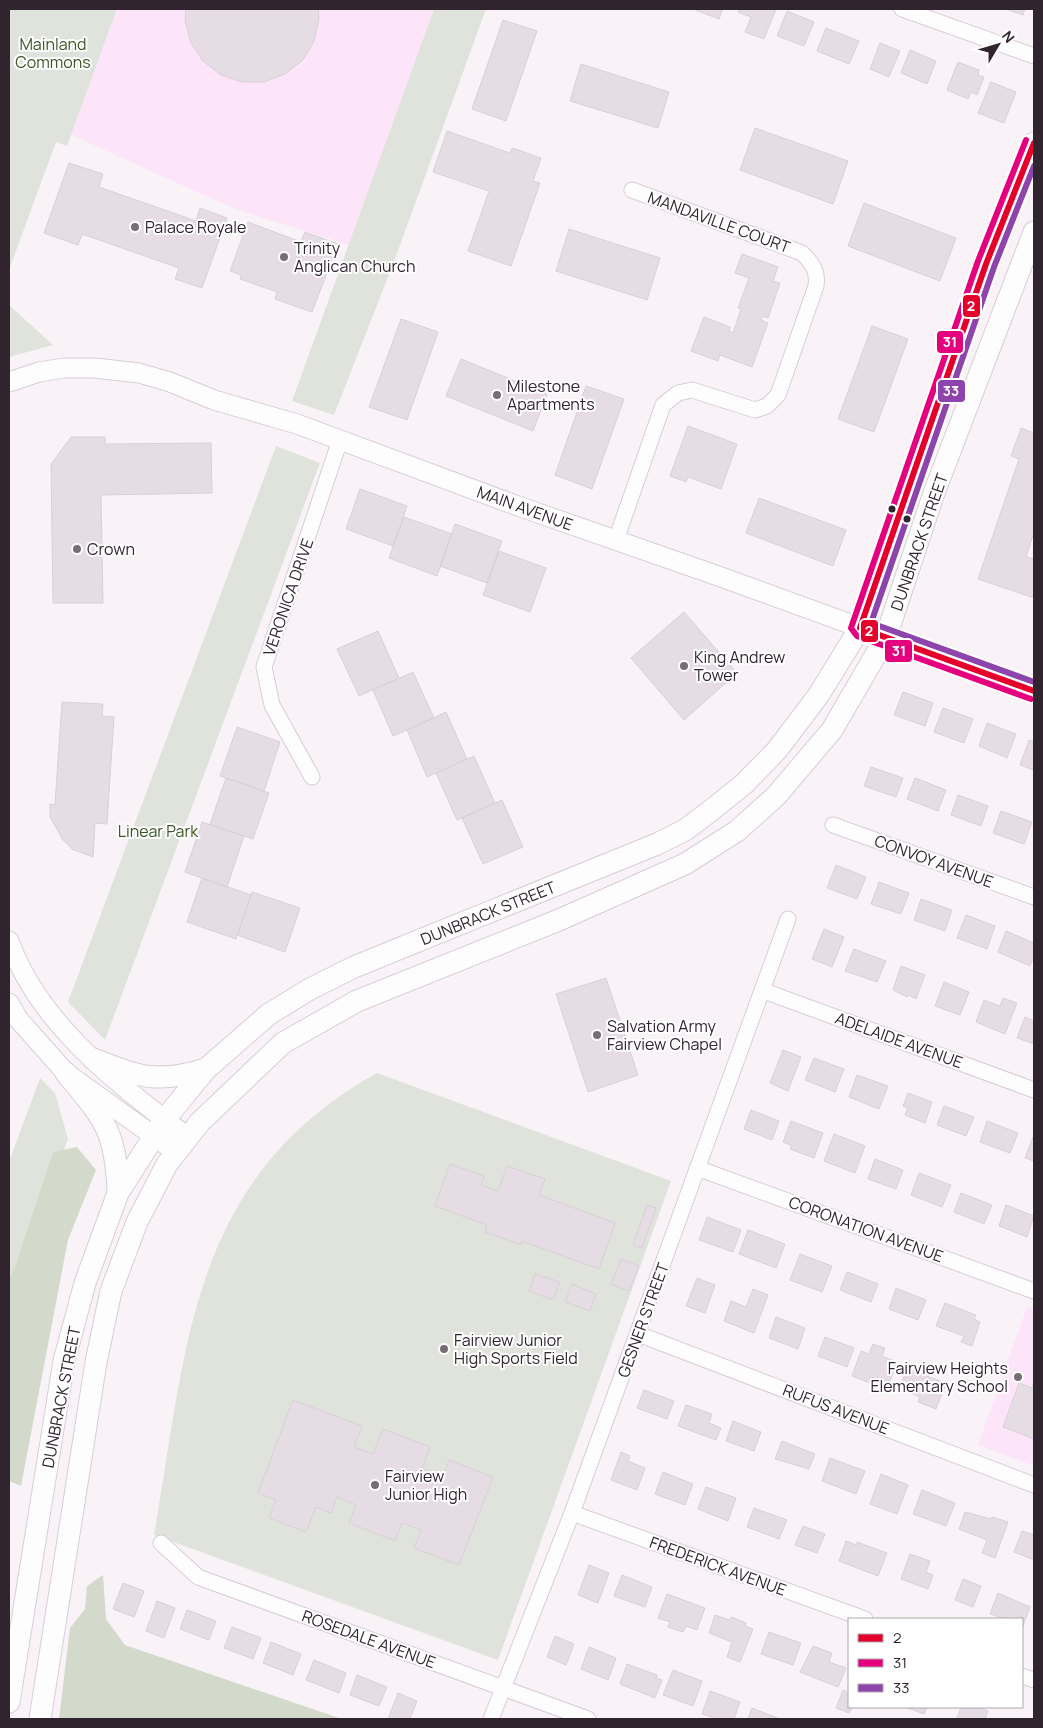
<svg xmlns="http://www.w3.org/2000/svg" width="1043" height="1728" font-family="Manrope,sans-serif">
	<style>
		.built { fill: #fce5f9 }
		.green { fill: #e0e3db }
		.forest { fill: #d4dacb }
		.building { fill: #e5dce4; stroke: #d9d0d8 }
		.lines { fill: none; stroke-linecap: round; stroke-linejoin: round }
		.minor-casing { stroke: #d7cdd6; stroke-width: 17 }
		.tertiary-casing { stroke: #d7cdd6; stroke-width: 21 }
		.secondary-casing { stroke: #d7cdd6; stroke-width: 23 }
		.minor { stroke: #fefdfe; stroke-width: 15 }
		.tertiary { stroke: #fefdfe; stroke-width: 19 }
		.secondary { stroke: #fefdfe; stroke-width: 21 }
		.bus-1-casing { stroke: #fff; stroke-width: 10 }
		.bus-2-casing { stroke: #fff; stroke-width: 10 }
		.bus-3-casing { stroke: #fff; stroke-width: 10 }
		.bus-1 { stroke: #e4002b; stroke-width: 6 }
		.bus-2 { stroke: #e5007d; stroke-width: 6 }
		.bus-3 { stroke: #8e44ad; stroke-width: 6 }
		.poi-dot { fill: #766d75; stroke: #fff; stroke-width: 2 }
		.bus-dot { fill: #30252f; stroke: #fff; stroke-width: 2 }
		.labels { text-anchor: middle; stroke-width: 4; stroke-linejoin: round; paint-order: stroke }
		.park-label { font-size: 16px; fill: #3c5426; stroke: #fff }
		.street-label { font-size: 16px; fill: #30252f; stroke: #fff }
		.poi-label { font-size: 16px; fill: #30252f; stroke: #fff; text-anchor: start }
		.line-badge { stroke: #fff; stroke-width: 2 }
		.badge-label { font-size: 14px; text-anchor: middle; font-weight: bold; fill: #fff }
	</style>
	<rect width="100%" height="100%" fill="#f9f3f8"/>
	<path class="built" d="M117 9H434L349 245 235 209 71 135Z
		M1027 1307 1034 1309V1466L978 1445Z"/>
	<path class="green" d="M9 9H117L67 146 56 142 9 270Z
		M434 9H486L395 259 334 415 292 401Z
		M9 305 53 345 9 357Z
		M276 446 320 463 105 1040 68 1002Z
		M377 1073 671 1181 498 1660 154 1535C187 1347 189 1178 377 1073Z
		M40 1078 55 1093 68 1139 9 1296V1162Z"/>
	<path class="forest" d="M77 1147 96 1170 68 1240 21 1486 9 1481V1279L16 1264 53 1152Z
		M103 1575 106 1619 125 1645 342 1719H59L70 1628 85 1609 87 1586Z"/>
	<path class="building" d="M186 9H318L319 19 314 41 303 60 285 74 264 82H242L221 75 203 61 191 43 185 21Z
		M693 9H723L719 19Z
		M739 9H776L764 39 745 32 751 17 738 12Z
		M1006 9H1025L1023 15Z
		M787 11 814 22 804 46 777 36Z
		M503 20 537 31 506 121 472 109Z
		M826 28 859 41 849 64 817 51Z
		M880 43 900 51 889 77 870 69Z
		M910 50 936 61 927 84 901 73Z
		M958 62 979 70 978 75 984 77 977 95 971 92 968 99 947 90Z
		M581 64 669 92 658 128 570 101Z
		M991 82 1016 92 1004 123 978 113Z
		M755 128 848 161 833 204 740 170Z
		M447 131 510 153 512 148 541 158 533 181 540 183 511 266 468 251 489 191 433 172Z
		M69 163 103 174 99 187 196 221 200 208 227 218 202 288 175 279 179 268 82 234 78 245 44 233Z
		M864 203 956 238 940 281 848 246Z
		M248 222 301 242 305 232 338 244 312 312 275 299 277 292 240 279 241 275 230 271Z
		M569 229 660 258 647 300 556 271Z
		M742 254 778 267 773 281 780 283 768 318 763 316 761 320 768 323 752 367 720 355 718 361 691 351 704 317 730 327 729 331 733 333 741 309 738 308 749 278 735 273Z
		M401 319 438 332 407 420 369 407Z
		M872 326 908 339 874 432 838 419Z
		M461 359 547 394 533 431 446 396Z
		M586 386 624 399 592 489 555 475Z
		M688 426 737 444 721 489 688 477 686 482 670 476Z
		M1021 428 1034 433V532L1026 557 1034 559V598L978 579 1019 459 1011 456Z
		M71 437H105V444L211 443 212 493 101 495 103 603H53L51 464Z
		M360 489 407 506 393 546 346 529Z
		M759 498 846 530 833 566 746 533Z
		M404 517 452 534 437 576 389 558Z
		M455 524 502 541 487 583 440 566Z
		M499 551 546 568 530 612 483 595Z
		M684 612 737 673 684 720 631 658Z
		M378 631 399 678 359 696 337 649Z
		M413 672 434 718 393 736 373 690Z
		M903 692 933 703 925 726 894 715Z
		M62 702 103 704 102 716 114 717 107 824 95 823 93 857 72 849 63 840 50 817V804L55 805Z
		M943 708 973 719 964 743 934 732Z
		M446 712 467 759 427 777 407 730Z
		M987 723 1016 734 1007 758 979 746Z
		M237 727 280 742 264 791 220 776Z
		M1029 740 1034 742V770L1020 765Z
		M474 756 495 803 457 820 436 773Z
		M871 767 903 778 896 797 864 786Z
		M226 778 269 793 253 839 210 824Z
		M915 778 946 790 938 811 907 799Z
		M958 795 988 806 981 826 951 815Z
		M502 800 523 847 483 864 462 818Z
		M1001 811 1032 822 1024 844 993 833Z
		M202 822 244 836 227 887 185 872Z
		M836 865 866 877 857 899 827 888Z
		M202 878 251 895 236 939 187 922Z
		M879 882 909 893 901 914 871 904Z
		M252 892 300 908 285 952 237 935Z
		M921 899 952 910 945 931 914 920Z
		M966 915 995 926 987 949 957 938Z
		M824 929 844 937 832 967 812 959Z
		M1006 931 1034 943V956L1030 966 998 952Z
		M854 949 886 961 877 982 845 971Z
		M901 966 925 975 916 999 908 995 907 997 893 990Z
		M606 978 638 1075 588 1092 556 994Z
		M944 982 969 992 960 1015 935 1006Z
		M1003 998 1017 1003 1005 1034 976 1022 984 1000 1000 1006Z
		M1025 1017 1034 1021V1044L1017 1038Z
		M783 1050 801 1057 788 1091 770 1083Z
		M814 1058 844 1069 835 1092 805 1080Z
		M857 1075 888 1086 879 1109 849 1097Z
		M908 1093 932 1102 925 1123 905 1115 908 1108 903 1106Z
		M944 1106 974 1117 966 1136 937 1125Z
		M751 1110 779 1121 772 1140 744 1129Z
		M791 1121 823 1133 814 1158 790 1149 792 1146 783 1142Z
		M987 1121 1018 1133 1010 1153 980 1142Z
		M834 1134 865 1146 855 1173 824 1161Z
		M1033 1137 1034 1138V1161L1025 1158Z
		M875 1159 903 1170 896 1189 868 1179Z
		M450 1164 484 1176 481 1185 498 1191 507 1166 545 1179 539 1195 615 1223 599 1269 522 1241 521 1245 485 1232 487 1225 435 1206Z
		M919 1173 951 1185 942 1207 911 1195Z
		M961 1193 992 1205 984 1224 954 1212Z
		M647 1205 656 1208 642 1248 633 1245Z
		M1006 1205 1034 1216 1027 1237 999 1226Z
		M707 1217 741 1230 733 1252 699 1240Z
		M748 1230 785 1244 776 1268 739 1254Z
		M800 1254 832 1266 822 1292 790 1280Z
		M621 1259 639 1266 629 1291 611 1284Z
		M847 1272 878 1284 871 1302 840 1290Z
		M535 1274 560 1282 553 1300 529 1291Z
		M697 1278 715 1285 705 1313 686 1306Z
		M572 1284 596 1294 590 1311 565 1302Z
		M896 1288 926 1300 918 1320 889 1309Z
		M753 1289 768 1295 754 1333 724 1321 731 1301 746 1307Z
		M945 1303 976 1315 974 1319 980 1322 972 1346 961 1342 964 1336 936 1326Z
		M776 1317 805 1328 798 1349 769 1338Z
		M825 1337 854 1348 847 1367 818 1356Z
		M873 1344 885 1348 882 1356 897 1362 889 1384 872 1377 870 1383 852 1376 861 1351 869 1354Z
		M907 1369 946 1383 936 1409 918 1402 920 1397 906 1391 909 1385 902 1382Z
		M1034 1382V1439L1003 1427 1019 1383 1032 1388Z
		M644 1390 674 1401 667 1419 637 1408Z
		M293 1400 362 1426 354 1447 373 1454 383 1429 430 1447 422 1468 443 1476 449 1460 493 1477 459 1565 414 1548 421 1530 402 1523 395 1541 349 1523 356 1505 337 1497 331 1513 316 1507 306 1532 269 1518 276 1500 258 1493Z
		M686 1405 712 1414 709 1423 721 1428 716 1440 678 1426Z
		M733 1421 761 1432 754 1451 726 1441Z
		M782 1441 815 1454 809 1469 775 1459Z
		M621 1452 630 1456 628 1461 645 1468 637 1490 611 1480Z
		M830 1458 865 1471 856 1494 822 1481Z
		M663 1472 693 1484 685 1505 655 1494Z
		M881 1474 908 1485 897 1514 870 1504Z
		M706 1487 736 1498 728 1521 698 1509Z
		M922 1490 955 1503 946 1526 913 1514Z
		M754 1508 787 1520 779 1539 747 1527Z
		M965 1512 991 1519 992 1517 1008 1522 995 1558 982 1553 987 1540 959 1529Z
		M803 1526 825 1534 817 1553 795 1545Z
		M1022 1531 1034 1535V1560L1014 1552Z
		M846 1541 856 1545 857 1542 887 1553 878 1576 839 1561Z
		M910 1554 930 1561 926 1572 933 1575 928 1589 901 1579Z
		M589 1565 609 1573 598 1603 578 1595Z
		M622 1575 652 1587 645 1607 614 1596Z
		M963 1579 981 1586 973 1607 955 1600Z
		M123 1583 144 1591 134 1617 113 1609Z
		M998 1593 1030 1607 1023 1626 1022 1619H1005L990 1614Z
		M667 1594 705 1608 697 1630 686 1626 683 1632 668 1627 670 1622 658 1618Z
		M157 1601 175 1608 164 1638 146 1631Z
		M187 1610 216 1621 209 1640 180 1629Z
		M715 1615 730 1620 731 1617 746 1623 745 1626 753 1629 740 1662 727 1657 732 1642 709 1633Z
		M232 1627 261 1638 253 1659 224 1648Z
		M769 1632 801 1643 793 1665 761 1654Z
		M555 1636 574 1644 566 1665 547 1657Z
		M271 1642 301 1654 293 1675 263 1663Z
		M813 1646 832 1653 829 1662 846 1668 838 1687 800 1672Z
		M589 1647 616 1658 608 1680 581 1669Z
		M314 1660 346 1673 339 1693 306 1680Z
		M627 1664 657 1675 656 1678 662 1680 655 1698 620 1684Z
		M673 1670 702 1681 693 1706 663 1695Z
		M357 1675 387 1687 379 1706 350 1695Z
		M843 1690 849 1693V1707H852L849 1713 836 1708Z
		M710 1691 740 1702 734 1719H717L702 1714Z
		M398 1693 417 1701 410 1719H388Z
		M905 1707H927L924 1714Z
		M961 1707H976L988 1711 985 1719H957Z
		M752 1708 780 1719H748Z"/>
	<g class="lines">
		<g class="minor-casing">
			<path id="minor" d="M902 9 1034 56
				M616 540 663 405 678 393 692 390 755 410 767 406 778 395 816 286C818 271 813 264 802 253L632 190
				M312 777 272 705 264 667 340 440
				M833 825 1034 897
				M764 991 1034 1090
				M697 1168 1034 1291
				M638 1334 1034 1485
				M572 1513 865 1619
				M161 1543 198 1577 588 1719
				M1022 1676 1034 1680
				M491 1719 572 1513 788 919"/>
		</g>
		<g class="tertiary-casing">
			<path id="tertiary" d="M9 382 39 372 64 368H95L139 373 170 382 214 400 297 424 518 506 721 577 1034 691
				M9 941C40 1026 119 1084 187 1137
				M9 1003 18 1019 66 1073 176 1152"/>
		</g>
		<g class="secondary-casing">
			<path id="secondary" d="M93 1059C140 1077 156 1084 206 1069
				M66 1073C105 1120 116 1131 118 1193
				M9 1702 64 1361 85 1283 118 1193 165 1119 206 1069 269 1014 310 989 354 967 657 844 685 830 709 812 744 784 777 750 818 696 860 628 986 264 1034 143
				M40 1719 96 1362 111 1291 137 1222 167 1164 200 1122 283 1043 357 1001 559 920 685 864 737 831 776 796 832 730 886 637 934 493 1034 232"/>
		</g>
		<use href="#minor" class="minor"/>
		<use href="#tertiary" class="tertiary"/>
		<use href="#secondary" class="secondary"/>
		<g class="bus-1-casing">
			<path id="bus-1" d="M1034 143 986 264 860 628 1034 691"/>
		</g>
		<g class="bus-2-casing">
			<path id="bus-2" d="M1026 140 978 261 851 628 857 636 1031 699"/>
		</g>
		<g class="bus-3-casing">
			<path id="bus-3" d="M1034 166 994 267 871 623 1034 682"/>
		</g>
		<use href="#bus-1" class="bus-1"/>
		<use href="#bus-2" class="bus-2"/>
		<use href="#bus-3" class="bus-3"/>
	</g>
	<g class="poi-dot">
		<circle cx="135" cy="227" r="5"/>
		<circle cx="284" cy="257" r="5"/>
		<circle cx="497" cy="395" r="5"/>
		<circle cx="77" cy="549" r="5"/>
		<circle cx="684" cy="666" r="5"/>
		<circle cx="597" cy="1035" r="5"/>
		<circle cx="444" cy="1349" r="5"/>
		<circle cx="1018" cy="1377" r="5"/>
		<circle cx="375" cy="1485" r="5"/>
	</g>
	<g class="bus-dot">
		<circle cx="892" cy="509" r="4.5"/>
		<circle cx="907" cy="519" r="4.5"/>
	</g>
	<g class="labels">
		<g class="park-label">
			<text x="53" y="50">Mainland<tspan x="53" dy="18">Commons</tspan></text>
			<text x="158" y="837">Linear Park</text>
		</g>
		<g class="street-label">
			<text transform="translate(719 222) rotate(20)" y="6">MANDAVILLE COURT</text>
			<text transform="translate(525 508) rotate(20)" y="6">MAIN AVENUE</text>
			<text transform="translate(919 542) rotate(-71)" y="6">DUNBRACK STREET</text>
			<text transform="translate(288 597) rotate(-71)" y="6">VERONICA DRIVE</text>
			<text transform="translate(934 861) rotate(20)" y="6">CONVOY AVENUE</text>
			<text transform="translate(488 913) rotate(-22)" y="6">DUNBRACK STREET</text>
			<text transform="translate(899 1040) rotate(20)" y="6">ADELAIDE AVENUE</text>
			<text transform="translate(866 1229) rotate(20)" y="6">CORONATION AVENUE</text>
			<text transform="translate(643 1320) rotate(-70)" y="6">GESNER STREET</text>
			<text transform="translate(61 1397) rotate(-79)" y="6">DUNBRACK STREET</text>
			<text transform="translate(836 1409) rotate(21)" y="6">RUFUS AVENUE</text>
			<text transform="translate(718 1566) rotate(20)" y="6">FREDERICK AVENUE</text>
			<text transform="translate(369 1639) rotate(20)" y="6">ROSEDALE AVENUE</text>
		</g>
		<g class="poi-label">
			<text x="145" y="233">Palace Royale</text>
			<text x="294" y="254">Trinity<tspan x="294" dy="18">Anglican Church</tspan></text>
			<text x="507" y="392">Milestone<tspan x="507" dy="18">Apartments</tspan></text>
			<text x="87" y="555">Crown</text>
			<text x="694" y="663">King Andrew<tspan x="694" dy="18">Tower</tspan></text>
			<text x="607" y="1032">Salvation Army<tspan x="607" dy="18">Fairview Chapel</tspan></text>
			<text x="454" y="1346">Fairview Junior<tspan x="454" dy="18">High Sports Field</tspan></text>
			<text x="1008" y="1374" text-anchor="end">Fairview Heights<tspan x="1008" dy="18">Elementary School</tspan></text>
			<text x="385" y="1482">Fairview<tspan x="385" dy="18">Junior High</tspan></text>
		</g>
	</g>
	<g class="line-badge">
		<rect x="962" y="294" width="19" height="24" rx="5" fill="#e4002b"/>
		<rect x="936" y="330" width="28" height="24" rx="5" fill="#e5007d"/>
		<rect x="937" y="379" width="29" height="24" rx="5" fill="#8e44ad"/>
		<rect x="860" y="619" width="19" height="24" rx="5" fill="#e4002b"/>
		<rect x="884" y="639" width="29" height="24" rx="5" fill="#e5007d"/>
	</g>
	<g class="badge-label">
		<text x="971" y="311">2</text>
		<text x="950" y="347">31</text>
		<text x="951" y="396">33</text>
		<text x="869" y="636">2</text>
		<text x="899" y="656">31</text>
	</g>
	<rect width="1043" height="1728" fill="none" stroke="#30252f" stroke-width="20"/>
	<rect x="848" y="1618" width="175" height="90" fill="#ffffff" stroke="#aca8ac"/>
	<rect x="858" y="1634" width="25" height="8" fill="#e4002b" stroke="#aca8ac"/>
	<text x="893" y="1643" font-size="15" fill="#30252f">2</text>
	<rect x="858" y="1659" width="25" height="8" fill="#e5007d" stroke="#aca8ac"/>
	<text x="893" y="1668" font-size="15" fill="#30252f">31</text>
	<rect x="858" y="1684" width="25" height="8" fill="#8e44ad" stroke="#aca8ac"/>
	<text x="893" y="1693" font-size="15" fill="#30252f">33</text>
	<g transform="translate(998 45) rotate(52)" stroke="#ffffff" stroke-width="4" paint-order="stroke">
	<path d="M0-4L9 19L0 12L-9 19Z" fill="#30252f"/>
	<text y="-8" font-size="14" font-weight="bold" text-anchor="middle" fill="#30252f">N</text>
	</g>
</svg>
